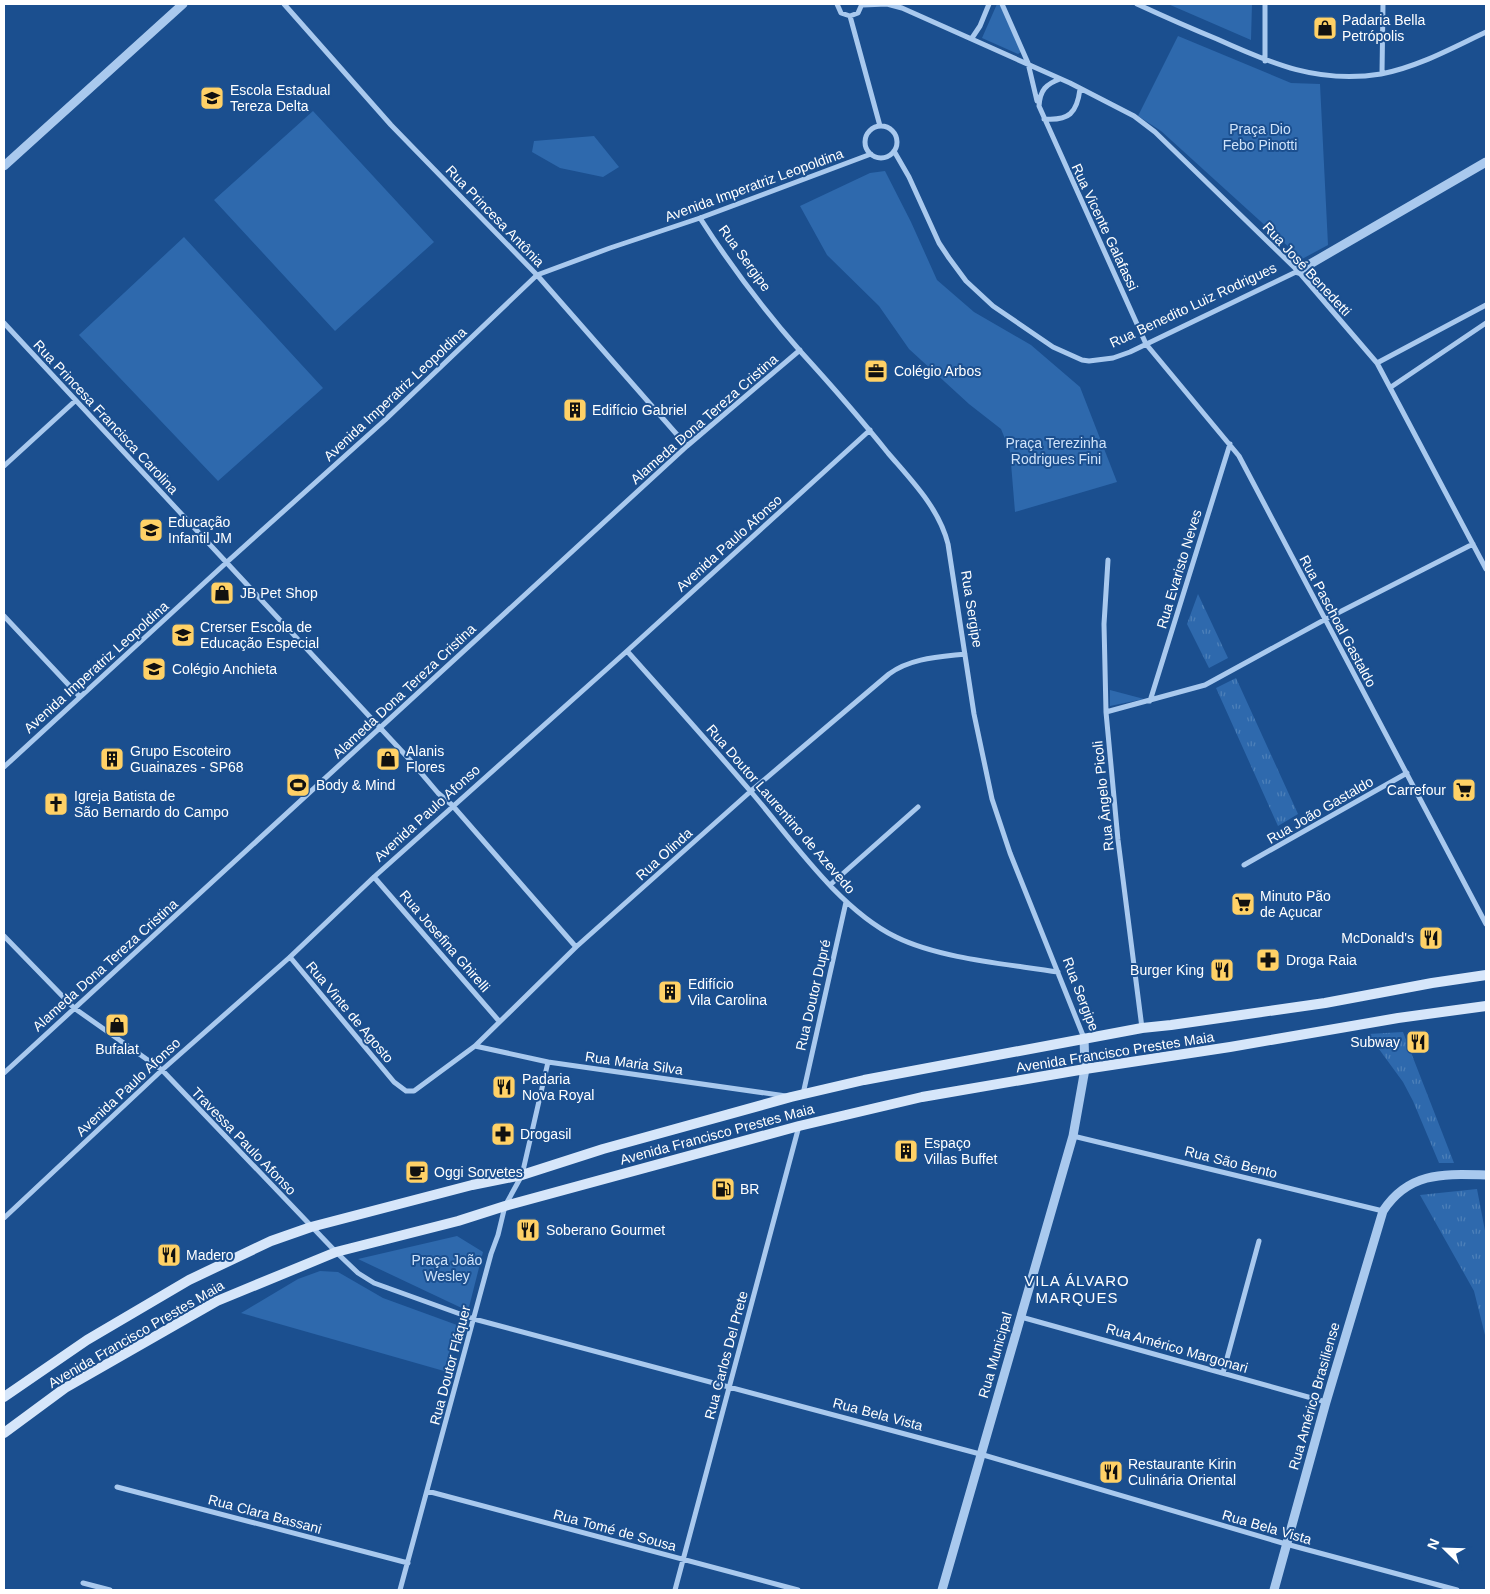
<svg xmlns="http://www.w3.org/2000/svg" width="1490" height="1594" font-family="Helvetica,sans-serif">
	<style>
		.grass { fill: url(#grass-tufts) }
		.green { fill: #2e69ad }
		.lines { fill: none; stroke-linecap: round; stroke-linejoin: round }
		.minor { stroke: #a9c9ee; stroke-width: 5 }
		.tertiary { stroke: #a9c9ee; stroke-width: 9 }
		.secondary { stroke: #d6e6fa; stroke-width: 10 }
		.labels { text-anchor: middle; stroke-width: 4; stroke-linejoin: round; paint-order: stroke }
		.poi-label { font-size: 14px; fill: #fff; stroke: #1b4f8f; text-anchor: start }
		.park-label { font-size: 14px; fill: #cfe3fa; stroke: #1b4f8f }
		.street-label { font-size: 14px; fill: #fff; stroke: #1b4f8f }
		.neighbourhood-label { font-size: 15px; letter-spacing: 1px; fill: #fff; stroke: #1b4f8f }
	</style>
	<defs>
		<pattern id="grass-tufts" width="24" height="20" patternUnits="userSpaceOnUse" patternTransform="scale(1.25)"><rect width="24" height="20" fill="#2e69ad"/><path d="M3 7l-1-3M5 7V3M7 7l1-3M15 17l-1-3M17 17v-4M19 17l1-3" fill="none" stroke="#4d80b9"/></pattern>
	</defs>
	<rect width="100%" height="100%" fill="#1b4f8f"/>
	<path class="grass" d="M1198 594 1228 658 1209 668 1187 624Z
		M1236 678 1298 814 1278 826 1216 688Z
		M1403 1032 1454 1163H1439L1413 1101 1403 1082 1368 1034Z
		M1477 1189 1486 1236V1339L1474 1291 1420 1195Z"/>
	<path class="green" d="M997 4H1000L1021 52 1018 54 982 38Z
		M1168 4H1252L1251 40Z
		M1178 36 1291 83 1320 84 1328 245 1302 259 1161 131 1138 116Z
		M313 111 434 242 335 331 214 200Z
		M594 136 619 167 603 177 560 168 532 152 534 141Z
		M885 171 911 222 937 280 974 312 1031 345 1080 387 1117 482 1015 512 1010 451 1001 429 969 404 909 349 879 306 827 255 800 206 870 173Z
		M184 237 323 388 218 481 79 335Z
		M1110 690 1144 699 1110 706Z
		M457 1236 483 1252 468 1311 358 1259Z
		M320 1271 338 1272 383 1298 457 1325 444 1371 241 1313 298 1279Z"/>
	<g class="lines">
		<path class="minor" d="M284 4 391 125 537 275 687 446
			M837 4 841 13 850 16 858 13 862 4
			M1002 4 1028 63 1037 101
			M1137 4C1163 16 1190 28 1217 39 1272 64 1319 84 1381 74 1418 67 1452 48 1486 32
			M1265 4V61
			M862 5 887 4 902 8 1070 83 1134 116 1155 132 1298 271 1377 363 1486 569
			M850 16 880 126
			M972 38 980 26 989 4
			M1382 73 1383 4
			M1060 79C1046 84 1040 90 1039 106L1146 344 1239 456 1486 924
			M1044 119C1069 121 1077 113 1080 89
			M865 142a16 16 0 1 1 32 0a16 16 0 1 1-32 0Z
			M894 151 909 177 939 243 949 258 966 281 993 306 1053 347 1082 360 1089 361 1113 358 1130 352 1298 271
			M700 218C730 265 764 310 801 352 831 385 860 418 888 453 912 481 939 508 948 544L974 714 992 799 1010 853 1084 1038
			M4 323 410 760 438 793 452 805 576 947
			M1377 363 1486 305
			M1391 387 1486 323
			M4 466 75 401
			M1108 560 1104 624 1106 712 1118 840 1142 1028
			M4 616 80 697
			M627 651C669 698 711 745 752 793 793 841 839 909 896 937 941 959 1008 964 1058 972
			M1150 701 1230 444
			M1106 712 1205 685 1324 620 1473 544
			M4 767 227 562 385 420 537 275 610 248 700 218 871 154
			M1244 865 1407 773
			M374 877 499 1021
			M830 885 918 807
			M4 936 74 1008 162 1070 336 1252 358 1273 374 1283 474 1319 980 1454 1286 1544 1457 1590
			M290 957 394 1082 406 1091H414L475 1046 576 947 751 791 889 674C911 658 939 657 965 654
			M475 1046 548 1062 786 1096
			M4 1073 687 446 800 350
			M803 1094 846 902
			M1073 1136 1383 1211
			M4 1218 162 1070 290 957 374 877 627 651 870 430
			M1021 1317 1326 1402
			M1223 1373 1259 1241
			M117 1487 408 1563
			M427 1491 798 1590
			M83 1583 110 1590
			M400 1590 491 1254 498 1235 505 1206 522 1175 548 1062
			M675 1590 799 1126"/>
		<path class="tertiary" d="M4 166 183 4
			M1298 271 1486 162
			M942 1590 1073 1136 1085 1069 1084 1038
			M1274 1590 1326 1402 1383 1211C1409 1171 1445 1174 1486 1175"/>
		<path class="secondary" d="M4 1397 87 1340 189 1280 271 1241 311 1227 472 1185 522 1175 603 1149 791 1097 864 1080 1142 1028 1171 1025 1325 1003 1432 983 1486 975
			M4 1433 65 1388 217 1301 336 1252 458 1221 505 1206 799 1126 922 1097 1085 1069 1230 1047 1398 1018 1486 1006"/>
	</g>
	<defs>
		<g id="shop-square" transform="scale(1.25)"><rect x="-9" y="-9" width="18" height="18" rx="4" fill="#ffd166" stroke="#1b4f8f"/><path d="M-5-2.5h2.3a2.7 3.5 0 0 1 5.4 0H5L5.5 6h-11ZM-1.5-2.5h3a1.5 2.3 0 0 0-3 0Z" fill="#111"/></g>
		<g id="school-square" transform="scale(1.25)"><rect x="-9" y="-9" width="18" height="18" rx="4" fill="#ffd166" stroke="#1b4f8f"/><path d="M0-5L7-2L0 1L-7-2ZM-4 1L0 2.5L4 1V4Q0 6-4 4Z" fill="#111"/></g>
		<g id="office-square" transform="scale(1.25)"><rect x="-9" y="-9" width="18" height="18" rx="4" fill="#ffd166" stroke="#1b4f8f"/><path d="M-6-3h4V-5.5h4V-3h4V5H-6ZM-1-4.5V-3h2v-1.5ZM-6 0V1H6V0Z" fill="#111"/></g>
		<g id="building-square" transform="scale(1.25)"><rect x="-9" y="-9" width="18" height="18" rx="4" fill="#ffd166" stroke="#1b4f8f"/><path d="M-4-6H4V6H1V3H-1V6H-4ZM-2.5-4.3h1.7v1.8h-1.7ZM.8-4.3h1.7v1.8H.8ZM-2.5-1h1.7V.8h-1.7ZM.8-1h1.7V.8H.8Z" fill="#111"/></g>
		<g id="stadium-square" transform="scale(1.25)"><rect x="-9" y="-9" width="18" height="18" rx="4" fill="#ffd166" stroke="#1b4f8f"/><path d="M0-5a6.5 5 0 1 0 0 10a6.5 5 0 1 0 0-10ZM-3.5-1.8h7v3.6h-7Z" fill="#111"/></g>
		<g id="supermarket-square" transform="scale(1.25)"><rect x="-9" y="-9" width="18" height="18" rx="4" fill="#ffd166" stroke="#1b4f8f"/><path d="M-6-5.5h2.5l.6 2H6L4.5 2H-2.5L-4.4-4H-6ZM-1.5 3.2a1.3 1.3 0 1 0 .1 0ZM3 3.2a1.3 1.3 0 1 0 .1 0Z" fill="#111"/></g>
		<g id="church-square" transform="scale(1.25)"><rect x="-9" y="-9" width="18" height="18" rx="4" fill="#ffd166" stroke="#1b4f8f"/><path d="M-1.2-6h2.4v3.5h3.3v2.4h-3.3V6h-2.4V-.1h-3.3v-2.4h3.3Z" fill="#111"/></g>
		<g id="restaurant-square" transform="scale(1.25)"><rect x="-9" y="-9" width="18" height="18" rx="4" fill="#ffd166" stroke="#1b4f8f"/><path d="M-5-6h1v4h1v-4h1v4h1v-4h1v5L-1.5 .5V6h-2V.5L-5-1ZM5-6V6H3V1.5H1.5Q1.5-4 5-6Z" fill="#111"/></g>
		<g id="pharmacy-square" transform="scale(1.25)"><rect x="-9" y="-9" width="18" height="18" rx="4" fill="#ffd166" stroke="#1b4f8f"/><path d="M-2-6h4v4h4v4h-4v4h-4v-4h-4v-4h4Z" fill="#111"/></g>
		<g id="cafe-square" transform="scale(1.25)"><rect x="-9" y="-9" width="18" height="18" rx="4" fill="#ffd166" stroke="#1b4f8f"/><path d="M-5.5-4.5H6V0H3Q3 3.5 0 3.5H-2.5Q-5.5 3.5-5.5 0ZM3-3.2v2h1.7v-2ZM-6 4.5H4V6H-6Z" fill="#111"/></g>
		<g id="fuel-square" transform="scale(1.25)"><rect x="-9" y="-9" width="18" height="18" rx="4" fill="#ffd166" stroke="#1b4f8f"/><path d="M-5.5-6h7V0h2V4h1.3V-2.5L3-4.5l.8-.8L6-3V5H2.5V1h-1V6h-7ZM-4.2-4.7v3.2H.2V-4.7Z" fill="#111"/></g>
	</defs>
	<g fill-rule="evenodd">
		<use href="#shop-square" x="1325" y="28"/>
		<use href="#school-square" x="212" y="98"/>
		<use href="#office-square" x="876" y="371"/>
		<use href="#building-square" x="575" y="410"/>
		<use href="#school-square" x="151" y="530"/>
		<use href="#shop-square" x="222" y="593"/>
		<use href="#school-square" x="183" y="635"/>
		<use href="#school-square" x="154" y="669"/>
		<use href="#building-square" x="112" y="759"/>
		<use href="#shop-square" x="388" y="759"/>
		<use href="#stadium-square" x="298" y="785"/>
		<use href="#supermarket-square" x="1464" y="790"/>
		<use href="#church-square" x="56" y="804"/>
		<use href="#supermarket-square" x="1243" y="904"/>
		<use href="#restaurant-square" x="1431" y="938"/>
		<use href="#pharmacy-square" x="1268" y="960"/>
		<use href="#restaurant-square" x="1222" y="970"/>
		<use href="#building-square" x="670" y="992"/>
		<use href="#shop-square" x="117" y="1025"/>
		<use href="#restaurant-square" x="1418" y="1042"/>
		<use href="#restaurant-square" x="504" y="1087"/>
		<use href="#pharmacy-square" x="503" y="1134"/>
		<use href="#building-square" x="906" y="1151"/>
		<use href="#cafe-square" x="417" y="1172"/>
		<use href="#fuel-square" x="723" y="1189"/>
		<use href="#restaurant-square" x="528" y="1230"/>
		<use href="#restaurant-square" x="169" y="1255"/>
		<use href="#restaurant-square" x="1111" y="1472"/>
	</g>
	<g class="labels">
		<g class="poi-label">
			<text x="1342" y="25">Padaria Bella<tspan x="1342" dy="16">Petrópolis</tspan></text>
			<text x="230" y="95">Escola Estadual<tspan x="230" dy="16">Tereza Delta</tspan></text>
			<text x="894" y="376">Colégio Arbos</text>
			<text x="592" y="415">Edifício Gabriel</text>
			<text x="168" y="527">Educação<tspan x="168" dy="16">Infantil JM</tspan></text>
			<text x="240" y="598">JB Pet Shop</text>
			<text x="200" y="632">Crerser Escola de<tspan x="200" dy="16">Educação Especial</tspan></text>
			<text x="172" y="674">Colégio Anchieta</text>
			<text x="130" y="756">Grupo Escoteiro<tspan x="130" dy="16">Guainazes - SP68</tspan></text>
			<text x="406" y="756">Alanis<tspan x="406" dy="16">Flores</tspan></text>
			<text x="316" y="790">Body &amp; Mind</text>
			<text x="1446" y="795" text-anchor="end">Carrefour</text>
			<text x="74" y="801">Igreja Batista de<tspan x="74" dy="16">São Bernardo do Campo</tspan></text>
			<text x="1260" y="901">Minuto Pão<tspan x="1260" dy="16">de Açucar</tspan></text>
			<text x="1414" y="943" text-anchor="end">McDonald's</text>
			<text x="1286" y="965">Droga Raia</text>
			<text x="1204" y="975" text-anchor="end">Burger King</text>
			<text x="688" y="989">Edifício<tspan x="688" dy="16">Vila Carolina</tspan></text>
			<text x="1400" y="1047" text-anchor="end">Subway</text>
			<text x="117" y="1054" text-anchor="middle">Bufalat</text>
			<text x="522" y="1084">Padaria<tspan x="522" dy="16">Nova Royal</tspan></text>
			<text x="520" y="1139">Drogasil</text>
			<text x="924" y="1148">Espaço<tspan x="924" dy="16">Villas Buffet</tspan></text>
			<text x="434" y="1177">Oggi Sorvetes</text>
			<text x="740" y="1194">BR</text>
			<text x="546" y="1235">Soberano Gourmet</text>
			<text x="186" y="1260">Madero</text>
			<text x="1128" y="1469">Restaurante Kirin<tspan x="1128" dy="16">Culinária Oriental</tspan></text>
		</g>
		<g class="park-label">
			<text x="1260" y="134">Praça Dio<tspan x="1260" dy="16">Febo Pinotti</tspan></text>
			<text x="1056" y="448">Praça Terezinha<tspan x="1056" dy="16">Rodrigues Fini</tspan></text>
			<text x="447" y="1265">Praça João<tspan x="447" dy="16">Wesley</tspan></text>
		</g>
		<g class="street-label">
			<text transform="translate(754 185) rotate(-20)" y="5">Avenida Imperatriz Leopoldina</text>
			<text transform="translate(495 216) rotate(46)" y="5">Rua Princesa Antônia</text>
			<text transform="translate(1105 227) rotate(65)" y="5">Rua Vicente Galafassi</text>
			<text transform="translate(745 258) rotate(54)" y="5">Rua Sergipe</text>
			<text transform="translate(1307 269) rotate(47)" y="5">Rua José Benedetti</text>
			<text transform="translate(1193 305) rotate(-25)" y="5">Rua Benedito Luiz Rodrigues</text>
			<text transform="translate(395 394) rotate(-43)" y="5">Avenida Imperatriz Leopoldina</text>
			<text transform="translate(106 417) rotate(47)" y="5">Rua Princesa Francisca Carolina</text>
			<text transform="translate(704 419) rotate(-41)" y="5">Alameda Dona Tereza Cristina</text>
			<text transform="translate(729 543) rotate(-42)" y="5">Avenida Paulo Afonso</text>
			<text transform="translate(1179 569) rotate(-73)" y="5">Rua Evaristo Neves</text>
			<text transform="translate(972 609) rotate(81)" y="5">Rua Sergipe</text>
			<text transform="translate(1338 621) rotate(62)" y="5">Rua Paschoal Gastaldo</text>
			<text transform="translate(96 667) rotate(-42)" y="5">Avenida Imperatriz Leopoldina</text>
			<text transform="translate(404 691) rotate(-43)" y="5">Alameda Dona Tereza Cristina</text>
			<text transform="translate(1103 796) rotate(-96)" y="5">Rua Ângelo Picoli</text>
			<text transform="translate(781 809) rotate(49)" y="5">Rua Doutor Laurentino de Azevedo</text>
			<text transform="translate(1320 810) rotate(-30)" y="5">Rua João Gastaldo</text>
			<text transform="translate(427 813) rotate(-42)" y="5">Avenida Paulo Afonso</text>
			<text transform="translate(664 854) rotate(-42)" y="5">Rua Olinda</text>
			<text transform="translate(445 941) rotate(49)" y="5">Rua Josefina Ghirelli</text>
			<text transform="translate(105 965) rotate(-42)" y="5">Alameda Dona Tereza Cristina</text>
			<text transform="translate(1081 994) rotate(69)" y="5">Rua Sergipe</text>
			<text transform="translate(813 995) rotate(-77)" y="5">Rua Doutor Dupré</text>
			<text transform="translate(350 1012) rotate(50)" y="5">Rua Vinte de Agosto</text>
			<text transform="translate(1115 1052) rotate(-9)" y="5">Avenida Francisco Prestes Maia</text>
			<text transform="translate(634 1063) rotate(8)" y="5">Rua Maria Silva</text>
			<text transform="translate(128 1087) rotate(-43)" y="5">Avenida Paulo Afonso</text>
			<text transform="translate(717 1134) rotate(-15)" y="5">Avenida Francisco Prestes Maia</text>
			<text transform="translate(244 1141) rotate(46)" y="5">Travessa Paulo Afonso</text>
			<text transform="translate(1231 1162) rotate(14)" y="5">Rua São Bento</text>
			<text transform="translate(136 1334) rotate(-30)" y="5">Avenida Francisco Prestes Maia</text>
			<text transform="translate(1177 1348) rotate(16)" y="5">Rua Américo Margonari</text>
			<text transform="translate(726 1355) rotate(-75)" y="5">Rua Carlos Del Prete</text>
			<text transform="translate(995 1355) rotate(-74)" y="5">Rua Municipal</text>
			<text transform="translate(450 1365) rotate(-75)" y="5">Rua Doutor Fláquer</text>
			<text transform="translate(1314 1396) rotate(-74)" y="5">Rua Américo Brasiliense</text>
			<text transform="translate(878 1414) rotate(15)" y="5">Rua Bela Vista</text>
			<text transform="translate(265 1514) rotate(15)" y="5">Rua Clara Bassani</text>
			<text transform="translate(1267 1527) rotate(16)" y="5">Rua Bela Vista</text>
			<text transform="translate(615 1530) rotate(15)" y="5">Rua Tomé de Sousa</text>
		</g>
		<g class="neighbourhood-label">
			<text x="1077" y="1286">VILA ÁLVARO<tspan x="1077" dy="17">MARQUES</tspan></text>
		</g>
	</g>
	<rect width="1490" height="1594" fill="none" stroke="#ffffff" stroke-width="10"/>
	<g transform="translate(1445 1549) rotate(293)" stroke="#1b4f8f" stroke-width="4" paint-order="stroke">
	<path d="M0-4L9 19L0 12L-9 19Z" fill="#ffffff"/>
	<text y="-8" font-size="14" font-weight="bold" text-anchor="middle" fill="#ffffff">N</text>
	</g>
</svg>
